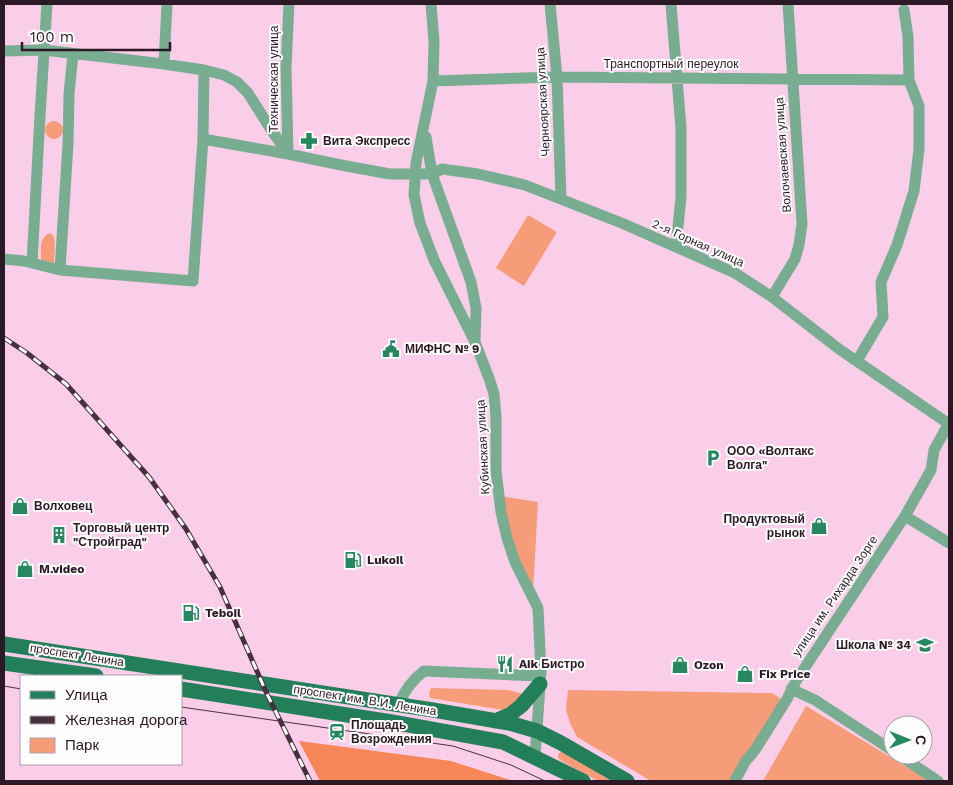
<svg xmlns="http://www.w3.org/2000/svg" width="953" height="785" font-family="'Work Sans',sans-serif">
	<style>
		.green { fill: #f79c78 }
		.forest { fill: #f78658 }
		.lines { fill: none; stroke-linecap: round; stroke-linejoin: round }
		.minor { stroke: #78ad92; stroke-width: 11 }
		.major { stroke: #237e5a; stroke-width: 15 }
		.tram { stroke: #48313f; stroke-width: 1 }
		.rail-casing { stroke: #48313f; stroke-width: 5 }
		.rail { stroke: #fdfdfd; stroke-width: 3; stroke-dasharray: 9; stroke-linecap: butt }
		.labels { text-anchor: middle; stroke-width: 4; stroke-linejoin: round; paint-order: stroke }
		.street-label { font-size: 12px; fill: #2d1925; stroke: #fdfdfd }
		.poi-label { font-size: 12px; font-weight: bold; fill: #2d1925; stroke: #fdfdfd; text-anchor: start }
	</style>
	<rect width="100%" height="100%" fill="#facde8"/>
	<path class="green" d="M45 130a9 9 0 1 1 18 0a9 9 0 1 1-18 0Z
		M528 215 557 232 524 286 496 268Z
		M50 233 54 237 55 244 54 263 41 260C41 249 39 237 50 233Z
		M501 496 538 502 533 592 517 562Z
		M431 688 508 690 523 694 514 705 503 710 430 698 429 693Z
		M568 690 772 693 780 698 782 708 737 781H651L577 737 570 723 566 710Z
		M806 706 930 781H763Z
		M561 752 567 754 612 781H598L565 763 558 758V754Z"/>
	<path class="forest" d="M299 741 451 761 513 781H320Z"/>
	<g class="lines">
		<path class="minor" d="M431 4 434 41 433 81 416 163 414 195 420 223 434 260 475 342 489 378 494 394 496 417V471L501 512 507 538 515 562 538 608 541 672 535 757
			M550 4 557 77 561 199
			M671 4 681 128V197L676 247
			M4 51 44 50 164 64 204 70 224 75 237 82 248 93 270 128 288 154
			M164 64 167 4
			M433 81 557 77 909 80
			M426 137 432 174 471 282 476 308 475 341
			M203 139 288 154 341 165 390 174H432L442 169 478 174 525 185 624 224 735 273 772 297 839 349 949 424
			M288 154 286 67 289 4
			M4 259 24 261 60 270 193 281 203 139 204 70
			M32 263 40 116 47 4
			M60 270 68 144 69 94 73 54
			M772 297 795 259 799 245 802 224 788 4
			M857 361 883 317 881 282 897 245 914 191 919 149V106L909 80 908 37 904 10
			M905 516 949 543
			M791 689 815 700 893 751
			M398 705C404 692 413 679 424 671L540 676
			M899 755 938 781
			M735 781 745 762 755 750 787 699 796 681 905 516 931 470 934 450 949 423"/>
		<path class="major" d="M4 644 433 710 509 723 537 731 561 743 627 781
			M4 663 96 676
			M181 689 392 722 503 742 583 781
			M495 721 511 714 521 706 540 684"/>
		<path class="tram" d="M4 686 21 689
			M181 707 453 746 511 765 545 781"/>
		<g class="rail-casing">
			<path id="rail" d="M4 338 27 353 66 384 149 477 186 529 220 587 267 694 310 781"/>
		</g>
		<use href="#rail" class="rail"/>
	</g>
	<defs>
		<g id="pharmacy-bare" transform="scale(1.35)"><path d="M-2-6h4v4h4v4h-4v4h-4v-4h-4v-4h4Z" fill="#268761" stroke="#fdfdfd" stroke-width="2.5" paint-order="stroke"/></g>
		<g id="civic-bare" transform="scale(1.35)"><path d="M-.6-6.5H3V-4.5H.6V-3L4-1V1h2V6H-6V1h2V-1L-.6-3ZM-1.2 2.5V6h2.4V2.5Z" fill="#268761" stroke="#fdfdfd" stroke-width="2.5" paint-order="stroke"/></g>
		<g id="parking-bare" transform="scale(1.35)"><path d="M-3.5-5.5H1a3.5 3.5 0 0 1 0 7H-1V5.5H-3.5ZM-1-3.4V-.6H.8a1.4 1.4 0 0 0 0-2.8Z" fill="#268761" stroke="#fdfdfd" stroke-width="2.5" paint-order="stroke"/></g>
		<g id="shop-bare" transform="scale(1.35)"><path d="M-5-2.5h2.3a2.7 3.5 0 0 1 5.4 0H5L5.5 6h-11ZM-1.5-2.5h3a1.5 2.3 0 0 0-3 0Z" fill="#268761" stroke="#fdfdfd" stroke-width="2.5" paint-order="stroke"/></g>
		<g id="building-bare" transform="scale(1.35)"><path d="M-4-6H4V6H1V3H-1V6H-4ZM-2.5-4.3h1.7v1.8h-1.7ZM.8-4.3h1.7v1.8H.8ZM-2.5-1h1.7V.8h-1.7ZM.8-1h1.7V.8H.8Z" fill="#268761" stroke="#fdfdfd" stroke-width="2.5" paint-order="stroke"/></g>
		<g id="fuel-bare" transform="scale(1.35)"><path d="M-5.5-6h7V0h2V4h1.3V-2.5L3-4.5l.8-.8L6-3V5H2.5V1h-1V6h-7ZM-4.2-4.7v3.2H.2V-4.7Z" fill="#268761" stroke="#fdfdfd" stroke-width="2.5" paint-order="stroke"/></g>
		<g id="school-bare" transform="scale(1.35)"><path d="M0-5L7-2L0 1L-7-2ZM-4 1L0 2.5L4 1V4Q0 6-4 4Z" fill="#268761" stroke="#fdfdfd" stroke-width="2.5" paint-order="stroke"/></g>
		<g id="restaurant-bare" transform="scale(1.35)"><path d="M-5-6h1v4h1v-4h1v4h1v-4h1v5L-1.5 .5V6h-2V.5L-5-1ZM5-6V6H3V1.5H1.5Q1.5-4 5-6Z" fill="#268761" stroke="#fdfdfd" stroke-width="2.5" paint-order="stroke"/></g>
		<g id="station-bare" transform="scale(1.35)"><path d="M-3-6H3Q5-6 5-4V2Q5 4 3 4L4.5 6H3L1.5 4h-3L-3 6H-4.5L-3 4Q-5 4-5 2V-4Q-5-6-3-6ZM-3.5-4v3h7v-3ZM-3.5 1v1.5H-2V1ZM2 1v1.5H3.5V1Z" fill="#268761" stroke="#fdfdfd" stroke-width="2.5" paint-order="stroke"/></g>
	</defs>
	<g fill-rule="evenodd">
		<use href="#pharmacy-bare" x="309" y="141"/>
		<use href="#civic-bare" x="391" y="349"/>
		<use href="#parking-bare" x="713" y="458"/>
		<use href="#shop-bare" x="20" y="506"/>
		<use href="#shop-bare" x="819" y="526"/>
		<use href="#building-bare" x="59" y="535"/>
		<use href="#fuel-bare" x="353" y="560"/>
		<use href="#shop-bare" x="25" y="569"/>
		<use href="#fuel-bare" x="191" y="613"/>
		<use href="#school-bare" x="925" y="645"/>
		<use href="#restaurant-bare" x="505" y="664"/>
		<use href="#shop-bare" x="680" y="665"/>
		<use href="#shop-bare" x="745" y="674"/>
		<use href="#station-bare" x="337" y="732"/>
	</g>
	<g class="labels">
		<g class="street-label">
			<text x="671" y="68">Транспортный переулок</text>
			<text transform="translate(274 79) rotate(-90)" y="4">Техническая улица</text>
			<text transform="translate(543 102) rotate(-93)" y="4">Черноярская улица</text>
			<text transform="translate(783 155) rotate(-94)" y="4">Волочаевская улица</text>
			<text transform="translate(698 243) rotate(24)" y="4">2-я Горная улица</text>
			<text transform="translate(483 447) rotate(-93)" y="4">Кубинская улица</text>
			<text transform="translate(835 596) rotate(-56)" y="4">улица им. Рихарда Зорге</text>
			<text transform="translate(77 655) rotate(9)" y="4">проспект Ленина</text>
			<text transform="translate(365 700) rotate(9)" y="4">проспект им. В.И. Ленина</text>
		</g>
		<g class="poi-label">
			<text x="323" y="145">Вита Экспресс</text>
			<text x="405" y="353">МИФНС № 9</text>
			<text x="727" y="455">ООО «Волтакс<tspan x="727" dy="14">Волга"</tspan></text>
			<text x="34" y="510">Волховец</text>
			<text x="805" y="523" text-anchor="end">Продуктовый<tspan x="805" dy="14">рынок</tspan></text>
			<text x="73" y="532">Торговый центр<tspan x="73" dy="14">"Стройград"</tspan></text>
			<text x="367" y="564">Lukoil</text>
			<text x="39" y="573">M.video</text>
			<text x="205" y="617">Teboil</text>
			<text x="911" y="649" text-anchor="end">Школа № 34</text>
			<text x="519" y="668">Aik Бистро</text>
			<text x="694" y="669">Ozon</text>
			<text x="759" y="678">Fix Price</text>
			<text x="351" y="729">Площадь<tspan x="351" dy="14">Возрождения</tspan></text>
		</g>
	</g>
	<rect width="953" height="785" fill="none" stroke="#2d1925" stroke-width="10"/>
	<rect x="20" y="675" width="162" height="90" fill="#fdfdfd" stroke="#aaa2a7"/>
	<rect x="30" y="691" width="25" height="8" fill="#237e5a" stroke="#aaa2a7"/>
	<text x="65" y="700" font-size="15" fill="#2d1925">Улица</text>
	<rect x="30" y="716" width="25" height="8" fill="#48313f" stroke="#aaa2a7"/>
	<text x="65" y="725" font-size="15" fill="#2d1925">Железная дорога</text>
	<rect x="30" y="738" width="25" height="15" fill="#f79c78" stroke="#aaa2a7"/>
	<text x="65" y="750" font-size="15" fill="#2d1925">Парк</text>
	<g transform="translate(908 740) rotate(91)"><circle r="24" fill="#fdfdfd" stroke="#aaa2a7"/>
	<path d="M0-4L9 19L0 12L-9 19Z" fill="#268761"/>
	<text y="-8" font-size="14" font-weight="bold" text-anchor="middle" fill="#2d1925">С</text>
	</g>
	<path d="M22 42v8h148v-8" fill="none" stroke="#2d1925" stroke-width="2.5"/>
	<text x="30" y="42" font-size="15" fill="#2d1925" stroke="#fdfdfd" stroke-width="4" paint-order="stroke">100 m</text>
</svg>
